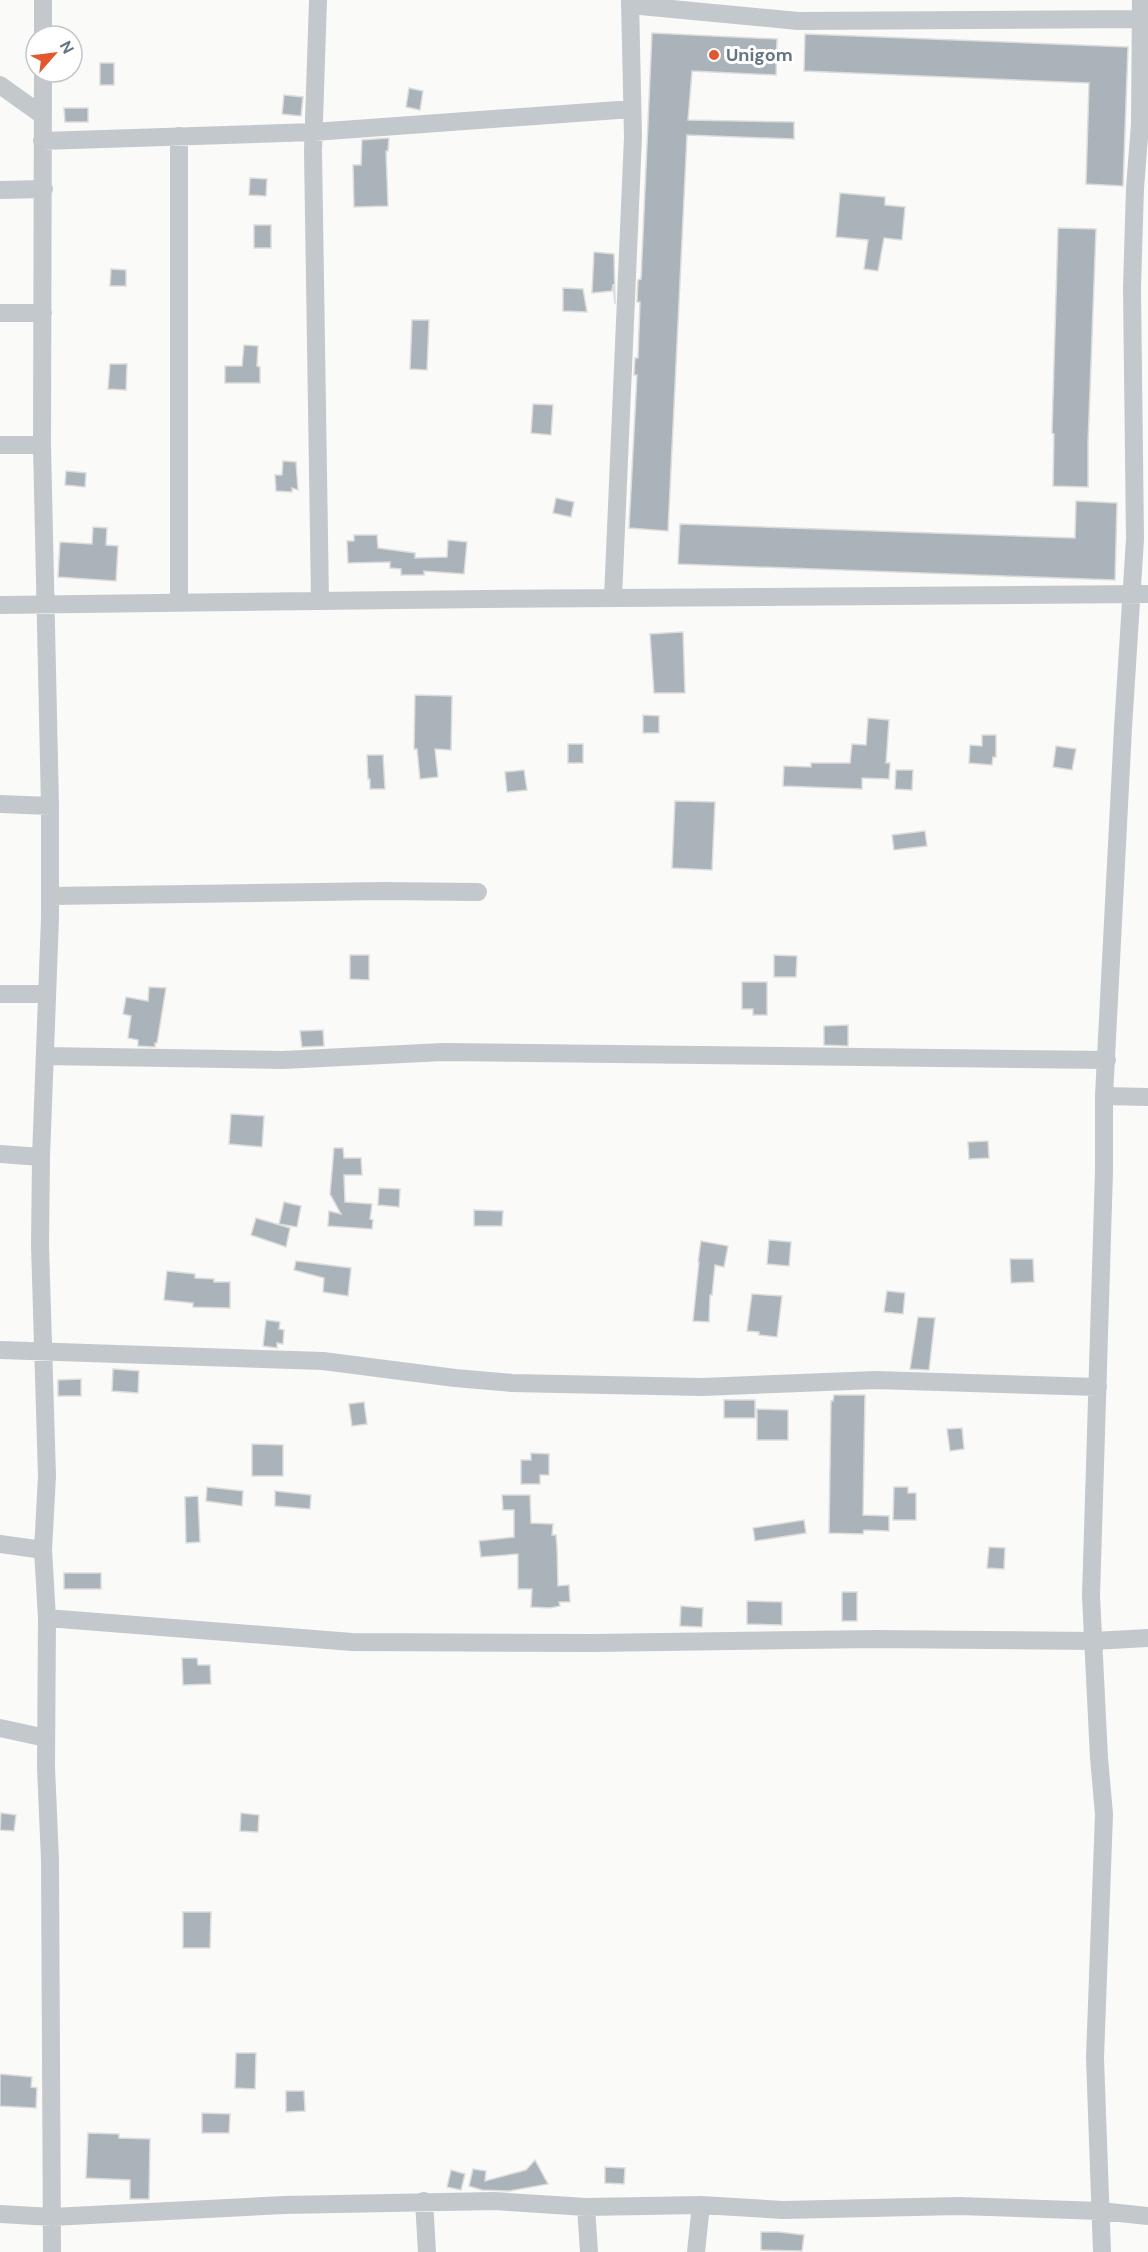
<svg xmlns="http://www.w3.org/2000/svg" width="1148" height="2252" font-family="'DM Sans',sans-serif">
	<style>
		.building { fill: #aab3b9; stroke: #dcdcda; stroke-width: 1.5 }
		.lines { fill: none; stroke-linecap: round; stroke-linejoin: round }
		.minor { stroke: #c3c8cc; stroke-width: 18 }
		.poi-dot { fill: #e4572e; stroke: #fff; stroke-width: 2 }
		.labels { text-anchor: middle; stroke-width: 6; stroke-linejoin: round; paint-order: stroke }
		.poi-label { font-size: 18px; font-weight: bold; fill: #657683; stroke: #fff; text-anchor: start }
	</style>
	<rect width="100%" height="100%" fill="#fafaf8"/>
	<path class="building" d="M652 33 777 39 776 75 692 71 688 120 794 122V139L687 135 668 531 629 528 637 375H634L635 358H638L640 302H637L638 280 641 279Z
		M805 34 1128 47 1123 186 1086 184 1089 83 804 71Z
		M100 63H114V85H100Z
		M409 88 423 91 420 110 406 107Z
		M284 95 303 97 301 116 282 114Z
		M64 108H88V122H65Z
		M389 138 388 151H386L388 206 354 207 353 165H361L362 140Z
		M250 178 267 179 266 196 249 195Z
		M840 193 885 197V205L905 207 902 240 884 238 878 271 864 269 868 240 836 237Z
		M254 225H271V248H254Z
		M1058 228 1096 229 1088 443V487L1053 486 1054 434 1052 433Z
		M594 252 614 254 615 304 613 284 612 291 592 293Z
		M111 269 126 270V286H110Z
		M563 288 583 289 587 312 563 311Z
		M412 320H429L427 370 410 369Z
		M244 345 258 346 257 366 260 367V383H225V366H242Z
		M110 364H127L126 390 108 389Z
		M533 404 553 405 551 435 531 433Z
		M283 461 296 462 298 490 292 488V492L276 491 275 475H282Z
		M66 471 86 473 85 487 65 485Z
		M556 498 574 502 571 517 553 513Z
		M1076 501 1117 503 1115 580 678 564 680 524 1075 538Z
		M93 527 107 528 106 545 118 546 116 581 58 577 60 542 92 544Z
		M354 535H377L378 548 415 553V558L447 557 448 540 467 542 464 574 424 571V575H401V569L390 568V562L348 563 347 541H354Z
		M683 632 685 693H654L650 634Z
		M415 695 452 696 451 750 435 749 438 777 420 779 417 749H414Z
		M643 715 659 716V733H643Z
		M868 718 889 720 886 763H890L889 779 862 778V789L783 786 784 766 811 767V763H850L852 744 866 745Z
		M982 735H996V757H993L992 765 969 763 970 745 982 746Z
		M568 744H583V763H568Z
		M1056 746 1076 749 1072 770 1053 767Z
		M367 755H383L385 789H370V779H368Z
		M524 770 527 790 507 792 505 772Z
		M896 770H913L912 790 895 789Z
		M675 801 715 802 712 870 672 868Z
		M925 831 927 846 894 850 892 835Z
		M350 955H369V980L350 979Z
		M774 955 797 956 796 977H774Z
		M742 982H767V1015H753V1009H742Z
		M149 987 166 988 157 1043H155V1047L138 1046V1040L128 1038 131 1016 123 1014 126 997 148 1001Z
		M848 1025V1046L824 1045V1026Z
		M323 1030 324 1046 302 1047 300 1031Z
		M231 1114 264 1116 262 1147 229 1144Z
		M988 1141 989 1158 969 1159 968 1142Z
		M334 1148H343L344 1158H361L362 1175H344L345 1202 372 1204 370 1219 373 1220 372 1229 328 1226 329 1211 341 1214 330 1194Z
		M379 1188 400 1189 399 1207 378 1205Z
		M284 1202 301 1206 297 1227 279 1224Z
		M474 1210 503 1211 502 1226H474Z
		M256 1218 290 1228 286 1247 251 1235Z
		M769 1240 791 1242 789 1266 767 1264Z
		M701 1241 728 1246 724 1267 715 1265 712 1295H710L709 1322 693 1321 699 1262H698Z
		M1010 1259H1033L1034 1282 1011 1283Z
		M296 1261 351 1268 348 1296 323 1292 324 1278 294 1270Z
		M167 1271 195 1274V1278L214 1279V1282H230V1308L193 1307V1303L164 1300Z
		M887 1291 905 1293 903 1314 884 1312Z
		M752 1294 782 1296 777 1337 759 1335V1332L747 1331Z
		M918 1317 935 1318 929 1370 910 1369Z
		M266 1320 280 1322 279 1329 284 1330 283 1344 277 1343V1348L263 1346Z
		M113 1369 139 1371 138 1393 112 1391Z
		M81 1379V1396H58V1380Z
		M834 1395H865L863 1515 889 1516V1531L864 1530 863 1534 829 1533 831 1401H833Z
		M724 1400H755V1418H724Z
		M364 1402 367 1424 352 1426 349 1404Z
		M757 1409 788 1410V1440H757Z
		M962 1428 964 1449 950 1451 947 1429Z
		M252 1444 283 1445V1476H252Z
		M531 1453 549 1454V1475H540V1484H521V1460H531Z
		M207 1487 243 1491 242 1506 206 1501Z
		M894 1487H908V1493H916V1520H893Z
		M275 1491 311 1495 310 1509 275 1506Z
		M502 1495H530L531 1523 553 1524 552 1535H556L557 1547 558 1586 569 1585 570 1602H559L560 1606 550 1608 531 1607 532 1589H518V1554L481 1557 479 1541 514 1537V1510H503Z
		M198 1496 200 1542 186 1543 185 1497Z
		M804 1520 806 1533 755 1541 753 1528Z
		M989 1547 1005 1548 1004 1569 987 1568Z
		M64 1573H101V1589H64Z
		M842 1592H857V1621H842Z
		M747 1601 782 1602V1625L747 1624Z
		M681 1606 703 1608 702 1627 680 1626Z
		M182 1658H197L198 1665H210L211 1684 183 1685Z
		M1 1813 16 1815 14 1831 0 1830Z
		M241 1813 259 1815 258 1832 240 1831Z
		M183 1912H211L210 1948H183Z
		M236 2053H256L255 2089 235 2088Z
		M0 2074 32 2077 31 2087 37 2088 36 2108 0 2106Z
		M286 2091H304L305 2111 286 2112Z
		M202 2113 230 2114 229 2133H202Z
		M88 2133 119 2134V2138L150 2139 149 2199H130V2180L86 2178Z
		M535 2160 548 2184 509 2191 482 2190 469 2186 473 2169 486 2171 485 2181 526 2170Z
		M605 2167 625 2168 624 2184 605 2183Z
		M451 2170 465 2174 461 2190 447 2187Z
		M761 2232H779L804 2235 802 2251 761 2250Z"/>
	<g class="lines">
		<path class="minor" d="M318 0 313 151 320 601
			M630 5 798 21 1140 19
			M43 36V0
			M43 72 42 445 50 806V918L41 1157 40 1245 47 1476 43 1550 47 1618 46 1767 50 1860 52 2252
			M0 85 42 115
			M42 141 314 132 632 109
			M0 190 44 189
			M0 313H43
			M0 445H42
			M613 598 633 137 630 0
			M179 603V136
			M0 605 484 599 1148 594
			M0 804 50 806
			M50 896 382 891 478 892
			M0 994H47
			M45 1056 283 1060 443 1052 1107 1060
			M1104 1096 1148 1097
			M0 1154 41 1157
			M0 1350 323 1361 455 1378 512 1383 702 1387 876 1380 1098 1387
			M0 1544 43 1550
			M47 1618 352 1642 594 1643 876 1639 1093 1641 1148 1638
			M0 1728 46 1738
			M424 2201 427 2252
			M586 2207 589 2252
			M0 2214 52 2217 284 2205 494 2201 586 2207 701 2205 783 2210 959 2206 1100 2211 1148 2216
			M696 2252 701 2205
			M1102 2252 1095 2058 1104 1814 1099 1758 1091 1596 1104 1171V1096L1123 728 1135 539 1132 288 1135 188 1140 124 1141 0"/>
	</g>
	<circle class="poi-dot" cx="714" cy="55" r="6"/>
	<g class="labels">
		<g class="poi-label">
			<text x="726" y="61">Unigom</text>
		</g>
	</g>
	<g transform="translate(54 54) rotate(62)"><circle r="28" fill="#ffffff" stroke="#c1c8cd" stroke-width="1.5"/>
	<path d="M0-4.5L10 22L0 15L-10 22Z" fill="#e4572e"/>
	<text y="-9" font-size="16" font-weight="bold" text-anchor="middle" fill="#657683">N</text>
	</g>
</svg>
